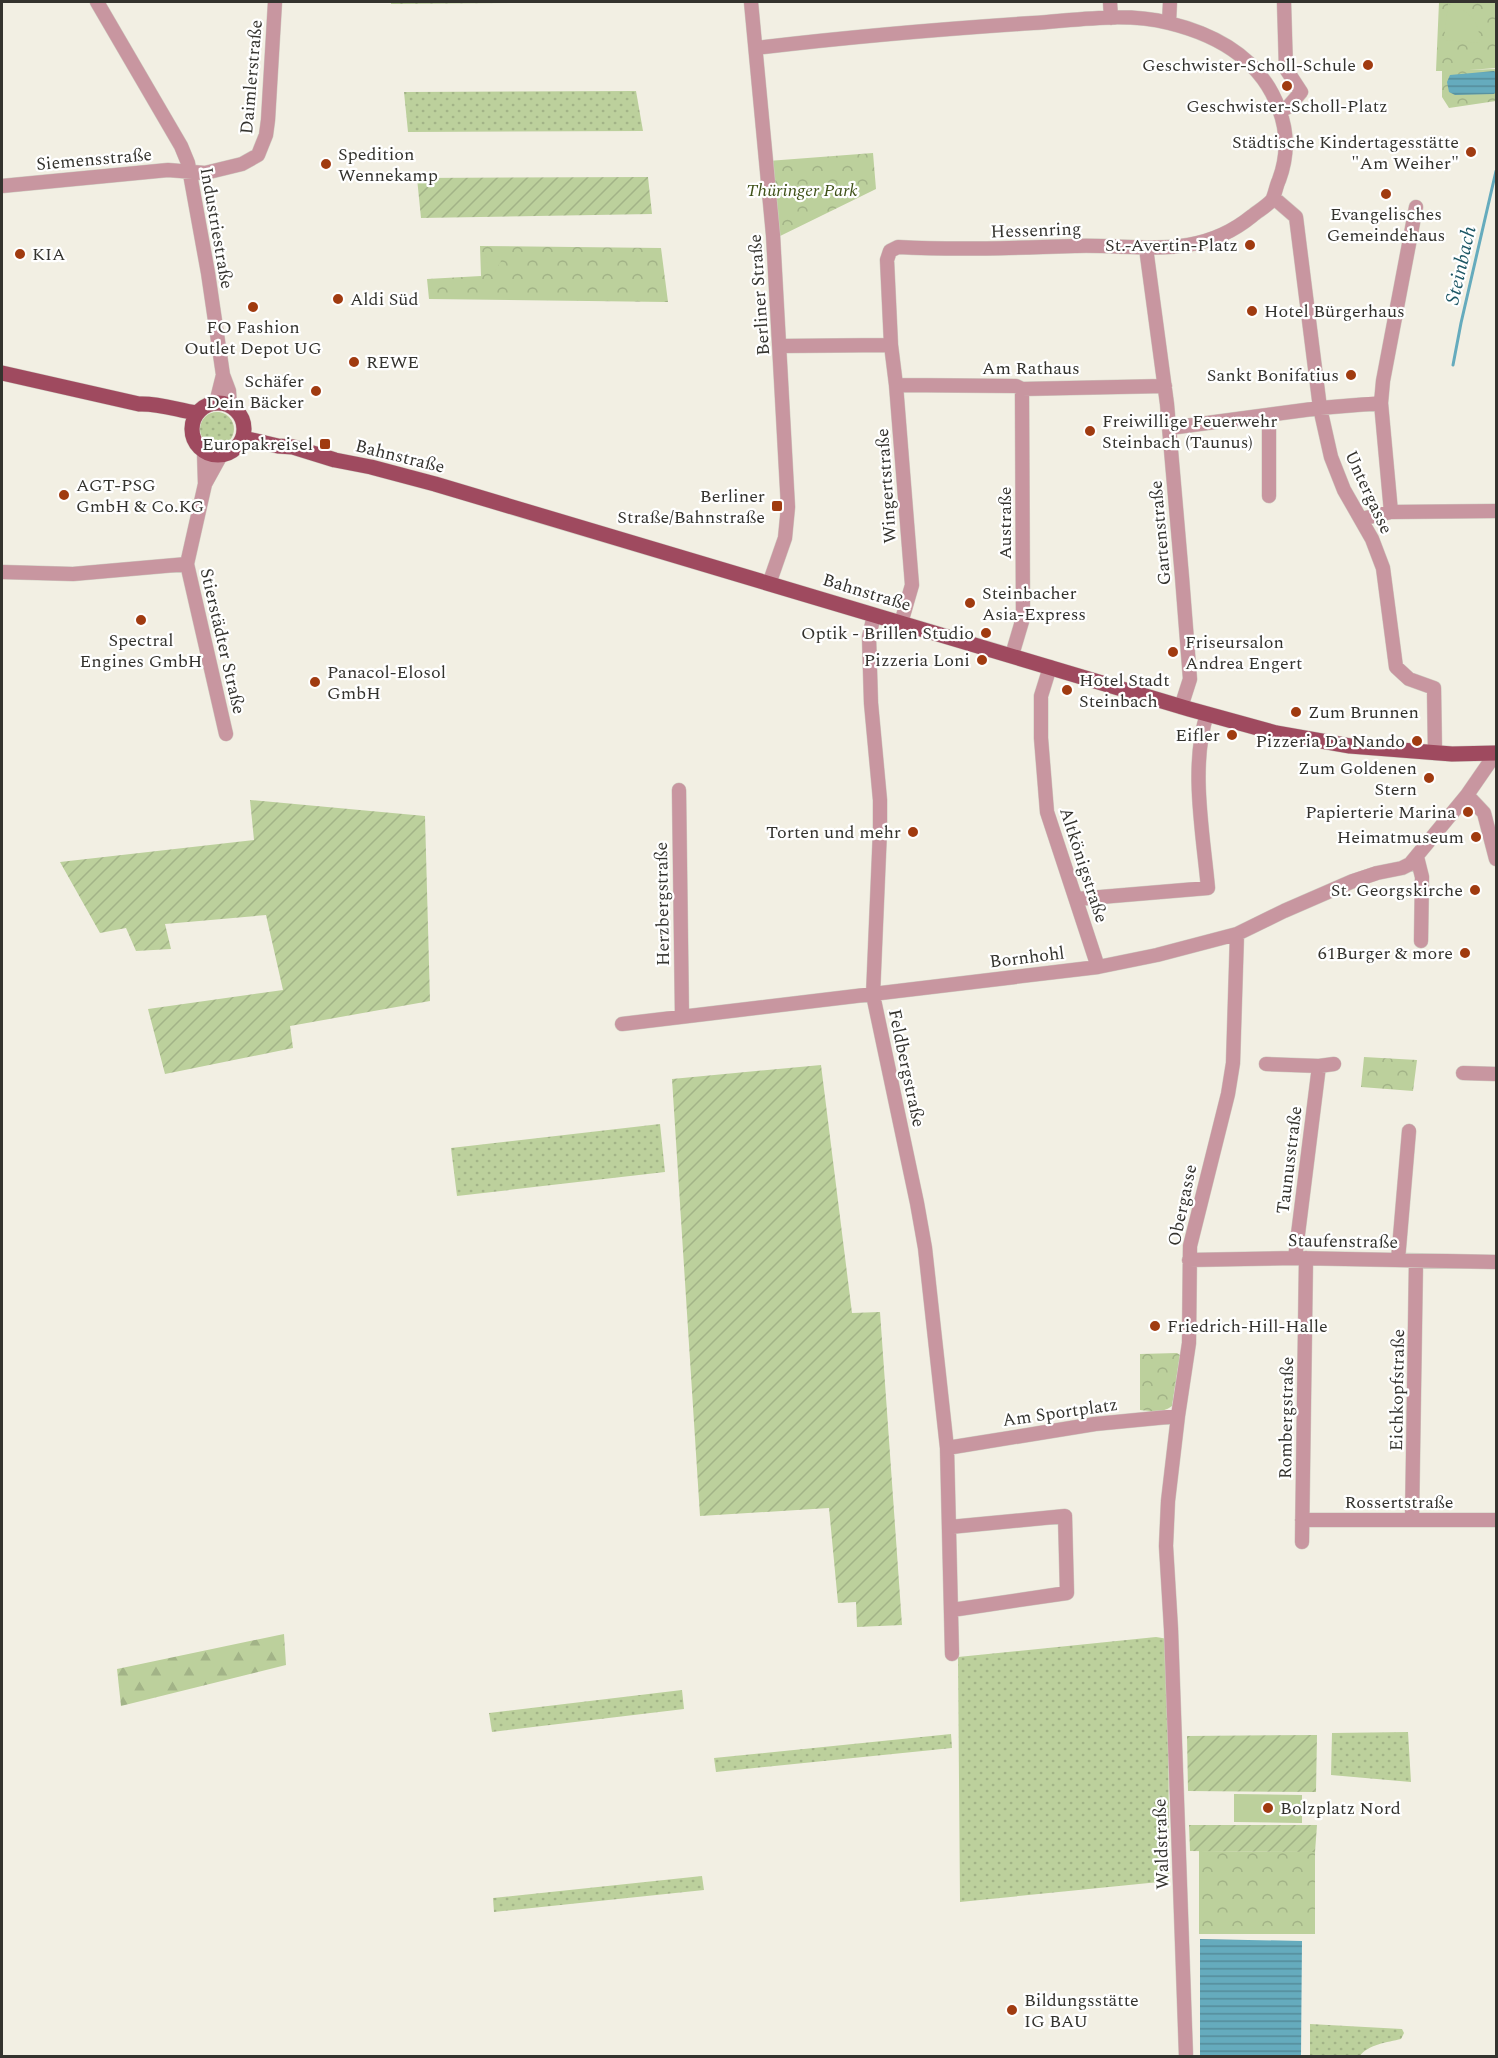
<svg xmlns="http://www.w3.org/2000/svg" width="1498" height="2058" font-family="Spectral,serif">
	<style>
		.grass { fill: url(#grass-dots) }
		.forest { fill: url(#forest-firs) }
		.park { fill: url(#park-crowns) }
		.garden { fill: url(#garden-furrows) }
		.pitch { fill: #bcd09c }
		.water { fill: url(#water-rules) }
		.lines { fill: none; stroke-linecap: round; stroke-linejoin: round }
		.stream { stroke: #65abbd; stroke-width: 3 }
		.minor-casing { stroke: #d0cdc2; stroke-width: 15 }
		.major-casing { stroke: #d0cdc2; stroke-width: 16 }
		.minor { stroke: #c896a0; stroke-width: 14 }
		.major { stroke: #9f4a5f; stroke-width: 15 }
		.poi-dot { fill: #a03b10; stroke: #fff; stroke-width: 2 }
		.labels { text-anchor: middle; stroke-width: 4.5; stroke-linejoin: round; paint-order: stroke }
		.poi-label { font-size: 18px; fill: #34332e; stroke: #fff; text-anchor: end }
		.street-label { font-size: 18px; fill: #34332e; stroke: #fff }
		.park-label { font-size: 18px; font-style: italic; fill: #3f5118; stroke: #fff }
		.water-label { font-size: 20px; font-style: italic; fill: #1d5765; stroke: #fff }
	</style>
	<defs>
		<pattern id="grass-dots" width="8" height="8" patternUnits="userSpaceOnUse" patternTransform="scale(1.5)"><rect width="8" height="8" fill="#bcd09c"/><path d="M2 2h.1M6 6h.1" fill="none" stroke="#a2b387" stroke-width="1.8" stroke-linecap="round"/></pattern>
		<pattern id="forest-firs" width="22" height="20" patternUnits="userSpaceOnUse" patternTransform="scale(1.5)"><rect width="22" height="20" fill="#bcd09c"/><path d="M5 1l3.5 6h-7zM16 11l3.5 6h-7z" fill="#a2b387"/></pattern>
		<pattern id="park-crowns" width="20" height="18" patternUnits="userSpaceOnUse" patternTransform="scale(1.5)"><rect width="20" height="18" fill="#bcd09c"/><path d="M2 6a3 3 0 1 1 6 0M12 15a3 3 0 1 1 6 0" fill="none" stroke="#a2b387"/></pattern>
		<pattern id="garden-furrows" width="10" height="10" patternUnits="userSpaceOnUse" patternTransform="scale(1.5)"><rect width="10" height="10" fill="#bcd09c"/><path d="M-1 1l2-2M0 10L10 0M9 11l2-2" fill="none" stroke="#a2b387"/></pattern>
		<pattern id="water-rules" width="6" height="5" patternUnits="userSpaceOnUse" patternTransform="scale(1.5)"><rect width="6" height="5" fill="#65abbd"/><path d="M0 2.5h6" fill="none" stroke="#548c9a"/></pattern>
	</defs>
	<rect width="100%" height="100%" fill="#f2efe3"/>
	<path class="grass" d="M636 91 643 131 408 132 404 92Z
		M200 429a17 17 0 1 1 34 0a17 17 0 1 1-34 0Z
		M660 1124 665 1172 457 1196 451 1148Z
		M1156 1637 1168 1639 1169 1881 960 1902 958 1657Z
		M682 1690 684 1709 492 1732 489 1713Z
		M1408 1732 1411 1782 1331 1775 1332 1733Z
		M951 1734 952 1748 716 1772 714 1758Z
		M702 1876 704 1890 494 1912 493 1898Z
		M1310 2024 1402 2029 1404 2033 1401 2039C1388 2042 1367 2045 1360 2056H1310Z"/>
	<path class="forest" d="M284 1634 286 1665 121 1706 117 1669Z"/>
	<path class="park" d="M1439 2H1496V68L1469 70 1496 69V101L1449 108 1442 97V71H1436Z
		M873 153 876 189 774 239 768 161Z
		M480 246 661 248 668 302 429 299 427 279 481 276Z
		M1364 1057 1417 1060 1413 1091 1361 1087Z
		M1177 1353 1180 1355 1172 1406C1161 1414 1152 1411 1140 1410V1354Z
		M1199 1851 1315 1852V1934H1199Z"/>
	<path class="garden" d="M391 2H621L394 4H391Z
		M648 177 652 214 421 218 417 178Z
		M250 800 425 816 430 1001 290 1026 293 1048 165 1074 148 1009 283 990 266 915 165 924 171 949 136 951 126 928 100 933 60 862 254 840Z
		M821 1065 852 1313 880 1312 902 1625 857 1627 856 1602 838 1603 829 1508 700 1516 672 1079Z
		M1317 1735 1316 1792 1188 1791 1187 1736Z
		M1189 1825H1317L1315 1852 1190 1851Z"/>
	<path class="pitch" d="M1448 4C1468 9 1480 21 1480 43L1444 40Z
		M485 252H493L499 257 501 261 494 273H489Z
		M1234 1794 1302 1795V1823L1234 1822Z"/>
	<path class="water" d="M1494 71 1496 73V92L1494 94 1455 95 1449 92 1447 82 1450 75Z
		M1200 1939 1302 1941 1301 2056H1200Z"/>
	<g class="lines">
		<path class="stream" d="M1453 365 1461 323 1496 171"/>
		<g class="minor-casing">
			<path id="minor" d="M97 2 181 146 188 163 208 273 223 375 229 391 230 406
				M751 2 773 235 788 507 785 538 769 584
				M1110 2 1111 18
				M1284 2 1286 69
				M1169 23 1170 2
				M756 48C848 37 941 29 1033 23 1078 20 1124 12 1169 23 1218 35 1261 59 1279 109 1288 133 1288 156 1279 180 1276 186 1275 195 1272 200 1267 206 1258 211 1252 216 1197 261 1141 244 1076 246 1016 248 957 250 898 247L890 251 887 260 891 345 896 385 912 585 901 623
				M1280 111 1288 107 1301 92 1286 69
				M2 186 168 170 205 173 242 164 258 155 266 135 268 120 275 2
				M1274 198 1296 217 1320 408 1331 457 1344 490 1372 539 1383 568 1396 667 1409 679 1434 688 1435 753
				M1146 248 1167 404 1182 577 1190 679 1181 707
				M780 346 891 345
				M896 385 1016 386 1022 389 1165 386
				M216 403 223 375
				M1170 428 1320 408 1381 403
				M204 452 205 484 187 564 226 734
				M205 484 221 455
				M1269 496V415
				M1391 512 1381 403 1383 381 1416 207
				M1361 519 1391 512 1496 511
				M2 572 73 574 187 564
				M874 615 869 637 871 703 880 800V830L873 995 917 1203 925 1248 947 1448 952 1654
				M1012 655 1023 618 1022 389
				M1050 667 1041 696V738L1047 812 1098 967
				M679 790 682 1017
				M1467 795 1484 813 1496 859
				M1417 857 1422 877 1421 941
				M1077 899 1208 888C1203 833 1190 766 1207 714
				M622 1024 1098 967 1157 955 1237 934 1284 911 1353 881 1377 873 1402 868 1410 864 1467 795 1496 753
				M1266 1064 1319 1066 1334 1064
				M1463 1073 1496 1074
				M1295 1258 1319 1066
				M1189 1260 1295 1258 1496 1262
				M1398 1260 1409 1131
				M947 1448 1095 1424 1178 1416
				M1302 1520H1496
				M1412 1520 1416 1261
				M950 1527 1065 1516 1067 1593 952 1610
				M1302 1542 1306 1258
				M1186 2056 1171 1629 1166 1546 1168 1501 1178 1416 1189 1343 1190 1246 1228 1094 1233 1063 1237 934"/>
		</g>
		<g class="major-casing">
			<path id="major" d="M2 373 139 404C159 403 177 410 197 413
				M192 429a26 26 0 1 1 52 0a26 26 0 1 1-52 0Z
				M243 438 278 446 293 447 335 460 371 467 435 484 1189 709 1276 733 1350 746 1452 754 1496 753"/>
		</g>
		<use href="#minor" class="minor"/>
		<use href="#major" class="major"/>
	</g>
	<g class="poi-dot">
		<circle cx="1368" cy="65" r="6"/>
		<circle cx="1287" cy="86" r="6"/>
		<circle cx="1471" cy="152" r="6"/>
		<circle cx="326" cy="164" r="6"/>
		<circle cx="1386" cy="194" r="6"/>
		<circle cx="1250" cy="245" r="6"/>
		<circle cx="20" cy="254" r="6"/>
		<circle cx="338" cy="299" r="6"/>
		<circle cx="253" cy="307" r="6"/>
		<circle cx="1252" cy="311" r="6"/>
		<circle cx="354" cy="362" r="6"/>
		<circle cx="1351" cy="375" r="6"/>
		<circle cx="316" cy="391" r="6"/>
		<circle cx="1090" cy="431" r="6"/>
		<rect x="319" y="438" width="12" height="12" rx="3"/>
		<circle cx="64" cy="495" r="6"/>
		<rect x="771" y="500" width="12" height="12" rx="3"/>
		<circle cx="970" cy="603" r="6"/>
		<circle cx="141" cy="620" r="6"/>
		<circle cx="986" cy="633" r="6"/>
		<circle cx="1173" cy="652" r="6"/>
		<circle cx="982" cy="660" r="6"/>
		<circle cx="315" cy="682" r="6"/>
		<circle cx="1067" cy="690" r="6"/>
		<circle cx="1296" cy="712" r="6"/>
		<circle cx="1232" cy="735" r="6"/>
		<circle cx="1417" cy="741" r="6"/>
		<circle cx="1429" cy="778" r="6"/>
		<circle cx="1468" cy="812" r="6"/>
		<circle cx="913" cy="832" r="6"/>
		<circle cx="1476" cy="837" r="6"/>
		<circle cx="1475" cy="890" r="6"/>
		<circle cx="1465" cy="953" r="6"/>
		<circle cx="1155" cy="1326" r="6"/>
		<circle cx="1268" cy="1808" r="6"/>
		<circle cx="1012" cy="2010" r="6"/>
	</g>
	<g class="labels">
		<g class="poi-label">
			<text x="1356" y="71">Geschwister-Scholl-Schule</text>
			<text x="1287" y="112" text-anchor="middle">Geschwister-Scholl-Platz</text>
			<text x="1459" y="148">Städtische Kindertagesstätte<tspan x="1459" dy="21">"Am Weiher"</tspan></text>
			<text x="338" y="160" text-anchor="start">Spedition<tspan x="338" dy="21">Wennekamp</tspan></text>
			<text x="1386" y="220" text-anchor="middle">Evangelisches<tspan x="1386" dy="21">Gemeindehaus</tspan></text>
			<text x="1238" y="251">St.-Avertin-Platz</text>
			<text x="32" y="260" text-anchor="start">KIA</text>
			<text x="350" y="305" text-anchor="start">Aldi Süd</text>
			<text x="1264" y="317" text-anchor="start">Hotel Bürgerhaus</text>
			<text x="253" y="333" text-anchor="middle">FO Fashion<tspan x="253" dy="21">Outlet Depot UG</tspan></text>
			<text x="366" y="368" text-anchor="start">REWE</text>
			<text x="1339" y="381">Sankt Bonifatius</text>
			<text x="304" y="387">Schäfer<tspan x="304" dy="21">Dein Bäcker</tspan></text>
			<text x="1102" y="427" text-anchor="start">Freiwillige Feuerwehr<tspan x="1102" dy="21">Steinbach (Taunus)</tspan></text>
			<text x="313" y="450">Europakreisel</text>
			<text x="76" y="491" text-anchor="start">AGT-PSG<tspan x="76" dy="21">GmbH &amp; Co.KG</tspan></text>
			<text x="765" y="502">Berliner<tspan x="765" dy="21">Straße/Bahnstraße</tspan></text>
			<text x="982" y="599" text-anchor="start">Steinbacher<tspan x="982" dy="21">Asia-Express</tspan></text>
			<text x="974" y="639">Optik - Brillen Studio</text>
			<text x="141" y="646" text-anchor="middle">Spectral<tspan x="141" dy="21">Engines GmbH</tspan></text>
			<text x="1185" y="648" text-anchor="start">Friseursalon<tspan x="1185" dy="21">Andrea Engert</tspan></text>
			<text x="970" y="666">Pizzeria Loni</text>
			<text x="327" y="678" text-anchor="start">Panacol-Elosol<tspan x="327" dy="21">GmbH</tspan></text>
			<text x="1079" y="686" text-anchor="start">Hotel Stadt<tspan x="1079" dy="21">Steinbach</tspan></text>
			<text x="1308" y="718" text-anchor="start">Zum Brunnen</text>
			<text x="1220" y="741">Eifler</text>
			<text x="1405" y="747">Pizzeria Da Nando</text>
			<text x="1417" y="774">Zum Goldenen<tspan x="1417" dy="21">Stern</tspan></text>
			<text x="1456" y="818">Papierterie Marina</text>
			<text x="901" y="838">Torten und mehr</text>
			<text x="1464" y="843">Heimatmuseum</text>
			<text x="1463" y="896">St. Georgskirche</text>
			<text x="1453" y="959">61Burger &amp; more</text>
			<text x="1167" y="1332" text-anchor="start">Friedrich-Hill-Halle</text>
			<text x="1280" y="1814" text-anchor="start">Bolzplatz Nord</text>
			<text x="1024" y="2006" text-anchor="start">Bildungsstätte<tspan x="1024" dy="21">IG BAU</tspan></text>
		</g>
		<g class="street-label">
			<text transform="translate(251 77) rotate(-85)" y="6">Daimlerstraße</text>
			<text transform="translate(94 159) rotate(-5)" y="6">Siemensstraße</text>
			<text transform="translate(217 228) rotate(80)" y="6">Industriestraße</text>
			<text transform="translate(1036 230) rotate(-2)" y="6">Hessenring</text>
			<text transform="translate(759 295) rotate(-94)" y="6">Berliner Straße</text>
			<text x="1031" y="374">Am Rathaus</text>
			<text transform="translate(400 456) rotate(14)" y="6">Bahnstraße</text>
			<text transform="translate(886 486) rotate(-94)" y="6">Wingertstraße</text>
			<text transform="translate(1369 492) rotate(65)" y="6">Untergasse</text>
			<text transform="translate(1005 523) rotate(-90)" y="6">Austraße</text>
			<text transform="translate(1160 533) rotate(-95)" y="6">Gartenstraße</text>
			<text transform="translate(867 592) rotate(17)" y="6">Bahnstraße</text>
			<text transform="translate(223 641) rotate(77)" y="6">Stierstädter Straße</text>
			<text transform="translate(1084 865) rotate(72)" y="6">Altkönigstraße</text>
			<text transform="translate(662 904) rotate(-91)" y="6">Herzbergstraße</text>
			<text transform="translate(1027 957) rotate(-7)" y="6">Bornhohl</text>
			<text transform="translate(907 1068) rotate(78)" y="6">Feldbergstraße</text>
			<text transform="translate(1289 1160) rotate(-83)" y="6">Taunusstraße</text>
			<text transform="translate(1182 1205) rotate(-78)" y="6">Obergasse</text>
			<text transform="translate(1343 1241) rotate(1)" y="6">Staufenstraße</text>
			<text transform="translate(1397 1390) rotate(-89)" y="6">Eichkopfstraße</text>
			<text transform="translate(1060 1412) rotate(-8)" y="6">Am Sportplatz</text>
			<text transform="translate(1286 1418) rotate(-89)" y="6">Rombergstraße</text>
			<text x="1399" y="1508">Rossertstraße</text>
			<text transform="translate(1161 1844) rotate(-92)" y="6">Waldstraße</text>
		</g>
		<g class="park-label">
			<text x="802" y="196">Thüringer Park</text>
		</g>
		<g class="water-label">
			<text transform="translate(1460 265) rotate(-77)" y="7">Steinbach</text>
		</g>
	</g>
	<rect width="1498" height="2058" fill="none" stroke="#34332e" stroke-width="6"/>
</svg>
